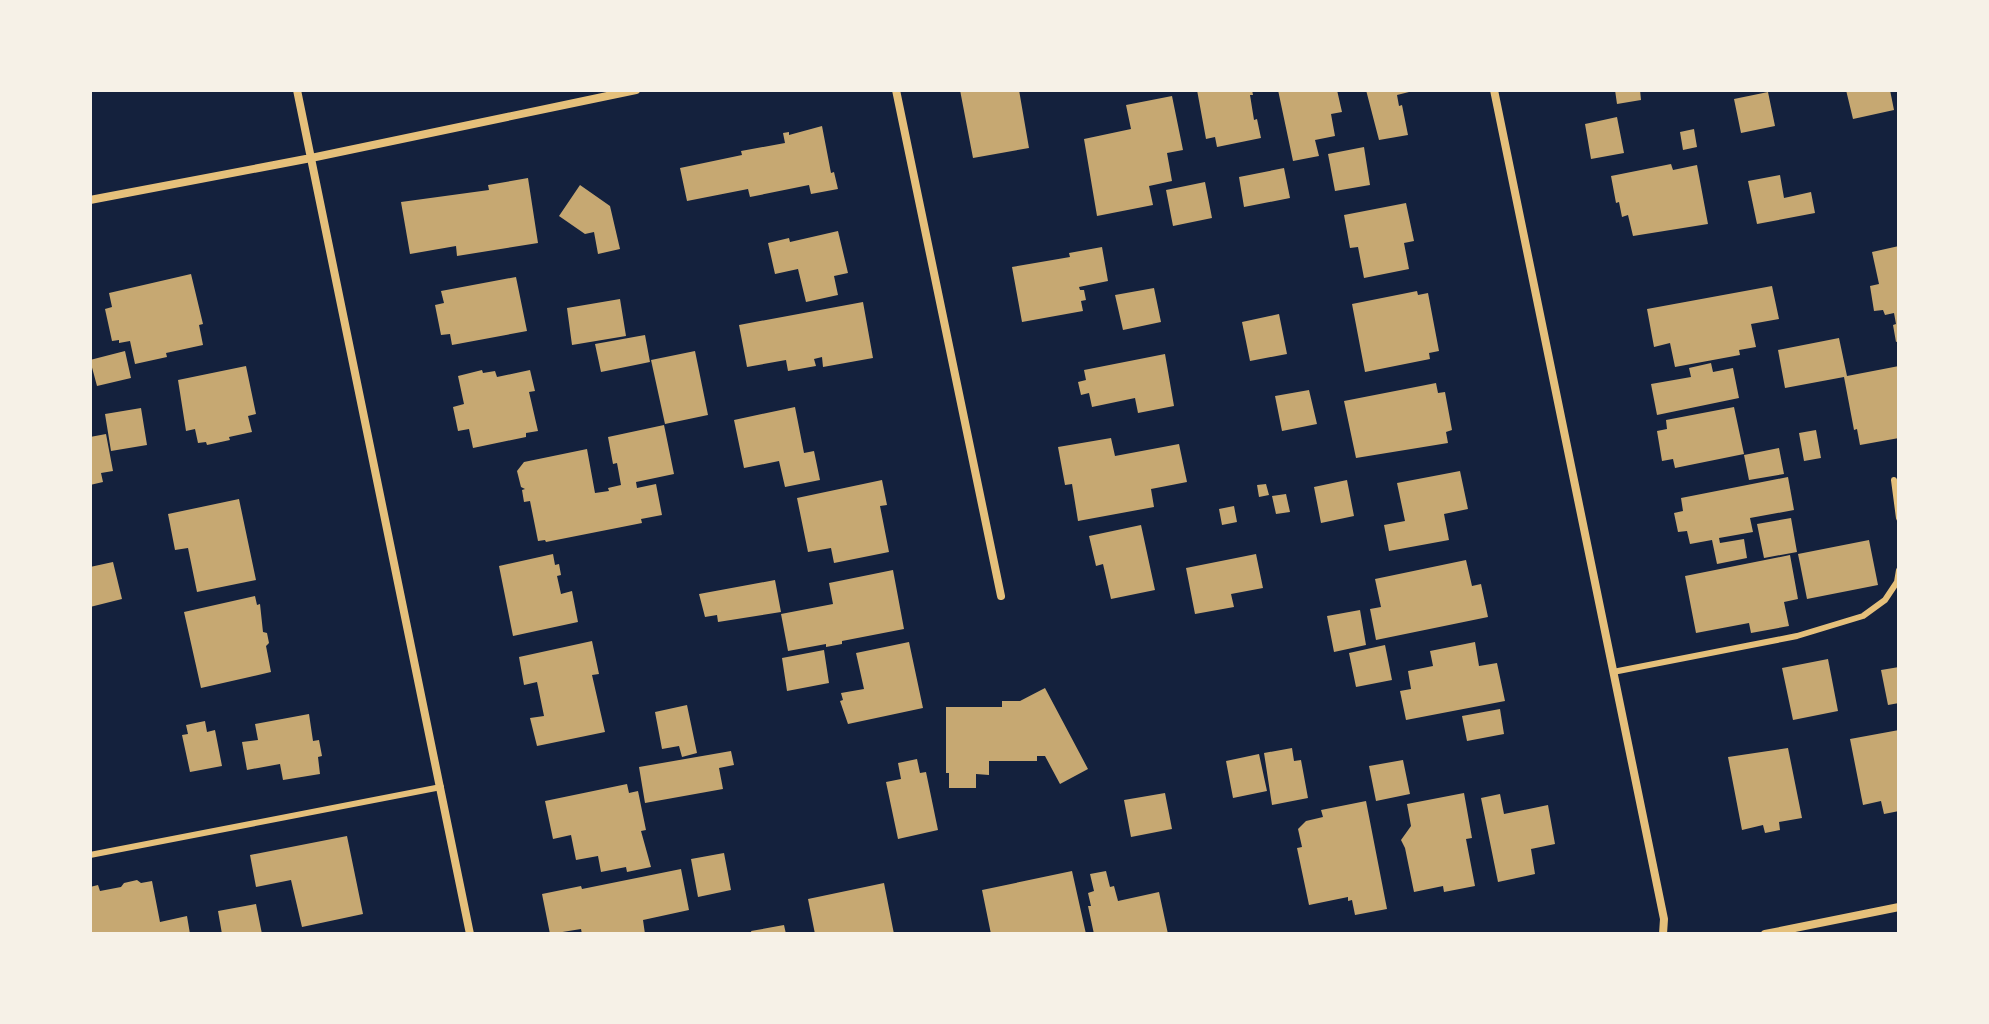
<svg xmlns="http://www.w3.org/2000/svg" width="1989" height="1024" font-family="'Titillium Web',sans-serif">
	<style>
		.building { fill: #c6a872 }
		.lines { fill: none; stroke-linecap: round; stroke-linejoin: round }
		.service { stroke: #e5c07b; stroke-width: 6 }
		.minor { stroke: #e5c07b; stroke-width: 8 }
	</style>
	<rect width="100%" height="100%" fill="#14213d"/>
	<path class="building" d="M960 90H1019L1029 148 973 158Z
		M1197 90H1252L1253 95H1250L1254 120 1257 119 1261 138 1217 147 1215 137 1206 139Z
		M1278 90H1337L1342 112 1331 114 1335 136 1315 140 1319 156 1293 161Z
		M1366 90H1417L1397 95 1399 106 1402 105 1408 135 1379 140Z
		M1615 90H1640L1641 100 1617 104Z
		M1846 90H1890L1894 110 1853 119Z
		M1768 92 1775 126 1741 133 1734 99Z
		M1172 96 1183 150 1167 153 1172 181 1149 186 1153 205 1097 216 1084 139 1131 129 1126 105Z
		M1617 117 1624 153 1591 159 1585 124Z
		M822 126 831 173 834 172 838 189 811 194 809 185 750 197 748 189 687 201 680 168 742 155 741 151 785 143 783 133 789 132V135Z
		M1694 129 1697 147 1683 150 1680 132Z
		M1364 147 1370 185 1335 191 1328 154Z
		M1671 164 1673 170 1697 165 1708 224 1633 236 1628 215 1622 217 1619 202 1616 203 1611 176Z
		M1284 168 1290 198 1244 207 1239 177Z
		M1780 175 1784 198 1811 192 1815 213 1757 224 1748 181Z
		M528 178 538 243 457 256 456 246 410 254 401 202 489 190 488 185Z
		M1205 182 1212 218 1173 226 1166 190Z
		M580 185 610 206 620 249 598 254 594 232 585 234 559 216Z
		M1406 203 1414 241 1404 243 1409 269 1364 278 1358 247 1350 248 1344 215Z
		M838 231 848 273 834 276 838 295 806 302 798 269 775 274 768 243 789 238 790 242Z
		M1899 246V341L1896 342 1893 325 1896 324 1894 313 1885 315 1883 310 1874 311 1870 286 1879 284 1872 252Z
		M1102 247 1108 281 1079 287 1080 290H1084L1086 300 1081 301 1083 311 1022 322 1012 267 1070 257 1069 253Z
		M191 274 203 324 199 325 203 345 166 353 167 357 135 364 130 341 119 343V340L112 341 105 309 112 307 109 293Z
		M516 277 527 331 452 345 450 334 441 335 435 305 444 303 441 291Z
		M1772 286 1779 319 1751 324 1756 347 1739 350 1740 355 1675 367 1670 343 1654 347 1647 309Z
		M1154 288 1161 322 1123 330 1115 295Z
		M1417 291 1418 295 1428 293 1439 351 1429 353 1430 359 1365 372 1352 304Z
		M620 299 626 336 572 345 567 308Z
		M863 302 873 358 823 367 822 357 814 359 816 366 788 371 786 360 747 367 739 325Z
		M1279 314 1287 354 1250 361 1242 322Z
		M645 335 650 362 601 372 595 344Z
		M1839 338 1847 376 1899 366V438L1860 445 1857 429 1854 430 1844 377 1785 388 1778 350Z
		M125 351 131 378 97 386 90 360Z
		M695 351 708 415 665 424 651 360Z
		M1165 354 1174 406 1138 413 1135 398 1092 407 1089 393 1081 395 1078 382 1086 380 1084 370Z
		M1711 363 1713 372 1733 368 1739 398 1657 415 1651 384 1691 377 1689 368Z
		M246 366 256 414 248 416 252 432 229 437 230 440 207 445 206 442 198 443 195 429 186 431 178 380Z
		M482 370 483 373 495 371 497 377 530 370 535 391 529 392 538 431 526 433V437L473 448 469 429 458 431 453 407 464 404 458 376Z
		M1436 383 1438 393 1445 392 1452 430 1446 432 1448 443 1356 458 1344 401Z
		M1309 390 1317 424 1282 431 1275 396Z
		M795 407 804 453 814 451 820 480 785 487 779 461 744 468 734 420Z
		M1734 407 1744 454 1675 468 1673 459 1662 461 1657 431 1667 429 1666 420Z
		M141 408 147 445 111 451 105 414Z
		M664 425 674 474 636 482 637 488 656 484 662 515 641 519 642 523 546 542 545 540 538 541 530 501 524 502 522 490 525 489 521 487 517 471 524 462 587 449 595 493 609 491 608 488 621 485 617 463 613 464 608 437Z
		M1816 430 1821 458 1804 461 1799 433Z
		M106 434 113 471 101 473 103 482 90 485V437Z
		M1111 438 1115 456 1179 444 1187 482 1151 489 1154 507 1078 521 1072 484 1065 485 1058 447Z
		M1779 448 1784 474 1749 480 1744 455Z
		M1460 471 1468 509 1444 514 1449 540 1389 551 1384 525 1405 521 1397 483Z
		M1788 477 1794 510 1750 518 1753 532 1719 538 1720 543 1744 539 1747 558 1717 564 1712 540 1690 544 1687 531 1678 532 1674 513 1683 511 1681 498Z
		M882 480 887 505 880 506 889 552 834 563 831 548 808 552 797 498Z
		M1347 480 1354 516 1321 523 1314 487Z
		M1266 484 1269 495 1259 497 1257 485Z
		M1286 494 1290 512 1276 514 1272 496Z
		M239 499 256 580 197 592 188 548 175 550 168 514Z
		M1234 506 1237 522 1222 525 1219 509Z
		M1791 518 1797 552 1764 558 1757 524Z
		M1141 525 1155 590 1111 599 1103 564 1096 566 1089 536Z
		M1869 540 1878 585 1807 599 1798 554Z
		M553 554 555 565 559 564 561 575 557 576 561 594 572 591 578 622 513 636 499 566Z
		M1256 554 1263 588 1231 594 1234 607 1195 614 1186 568Z
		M1790 555 1798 599 1784 602 1789 626 1751 633 1749 623 1696 633 1685 576Z
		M1466 560 1472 586 1481 584 1488 617 1376 640 1370 609 1381 607 1375 579Z
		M113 562 122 599 90 607V567Z
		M893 570 904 629 842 641V644L826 647V644L788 651 781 614 833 604 829 583Z
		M775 580 781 612 718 622 717 615 705 617 699 594Z
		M255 596 257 605 260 604 263 632 267 633 269 643 266 646 271 672 201 688 184 612Z
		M1360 610 1366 645 1334 652 1327 616Z
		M592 641 599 674 592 675 605 732 537 746 530 718 544 716 537 682 524 685 519 657Z
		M909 642 923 708 848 724 840 701 843 700 841 693 864 689 856 653Z
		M1475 642 1479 666 1497 663 1505 701 1406 720 1400 691 1411 689 1408 671 1433 666 1430 651Z
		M1385 645 1392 680 1356 687 1349 653Z
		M824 650 829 683 787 691 782 658Z
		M1828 659 1838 711 1793 720 1782 668Z
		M1899 667V703L1888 705 1881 670Z
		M1045 688 1088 769 1060 784 1045 756H1037V761H989V775L976 774V788H949V773H946V707H1002V701H1020Z
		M687 705 697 753 682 757 679 746 662 749 655 712Z
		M1500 709 1504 734 1467 741 1462 716Z
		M309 714 313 741 319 740 322 756 318 757 320 774 283 780 280 764 247 770 242 742 258 740 255 724Z
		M205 721 207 732 215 730 222 766 190 772 182 735 188 734 186 725Z
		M1899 730V811L1884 814 1881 801 1863 805 1850 739Z
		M1292 748 1294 761 1301 760 1308 798 1272 805 1264 753Z
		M1788 748 1802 818 1779 822 1780 830 1765 833 1763 825 1742 830 1728 757Z
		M731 751 734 765 719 768 723 789 645 803 639 767Z
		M1259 754 1267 791 1233 798 1226 761Z
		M917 759 920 773 926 772 938 830 898 839 886 782 901 779 898 763Z
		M1403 760 1410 794 1376 801 1369 766Z
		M627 784 629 793 638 791 646 830 641 831 651 867 627 872 626 867 601 872 598 856 576 860 571 835 553 839 545 801Z
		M1165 793 1172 829 1131 837 1124 800Z
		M1464 793 1472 838 1466 839 1475 886 1444 892 1443 886 1414 892 1405 848 1401 840 1411 826 1407 804Z
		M1500 794 1504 814 1548 805 1555 844 1531 849 1535 874 1498 882 1481 798Z
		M1366 801 1387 909 1355 915 1352 900 1348 901V897L1309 905 1297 848 1302 847 1298 829 1306 821 1323 817 1321 810Z
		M347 836 363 914 302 927 291 880 256 887 250 855Z
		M724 853 731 890 698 897 691 859Z
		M681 869 689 910 643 920 645 934H582L581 929 550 934 542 894 581 886 582 889Z
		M1072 871 1086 934H991L982 890Z
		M1106 871 1110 887 1114 886 1118 901 1159 892 1168 934H1094L1088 906H1091L1088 893 1094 891 1090 874Z
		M137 880 141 883 152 881 160 922 187 916 190 934H90V887L98 885 100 891 121 887 124 883Z
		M884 883 894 934H815L808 899Z
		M256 904 262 934H222L218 911Z
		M784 925 786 934H752L751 931Z"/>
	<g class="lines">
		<path class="service" d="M1894 480 1899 518
			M1613 672 1797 636 1863 616 1885 600 1897 582 1899 570
			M90 855 441 787"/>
		<path class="minor" d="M297 90 470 934
			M896 90 1001 596
			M1494 90 1664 919 1663 934
			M90 200 311 158 636 90
			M1765 934 1899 907"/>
	</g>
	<rect width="1989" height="1024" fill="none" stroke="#f6f1e7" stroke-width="184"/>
</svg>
